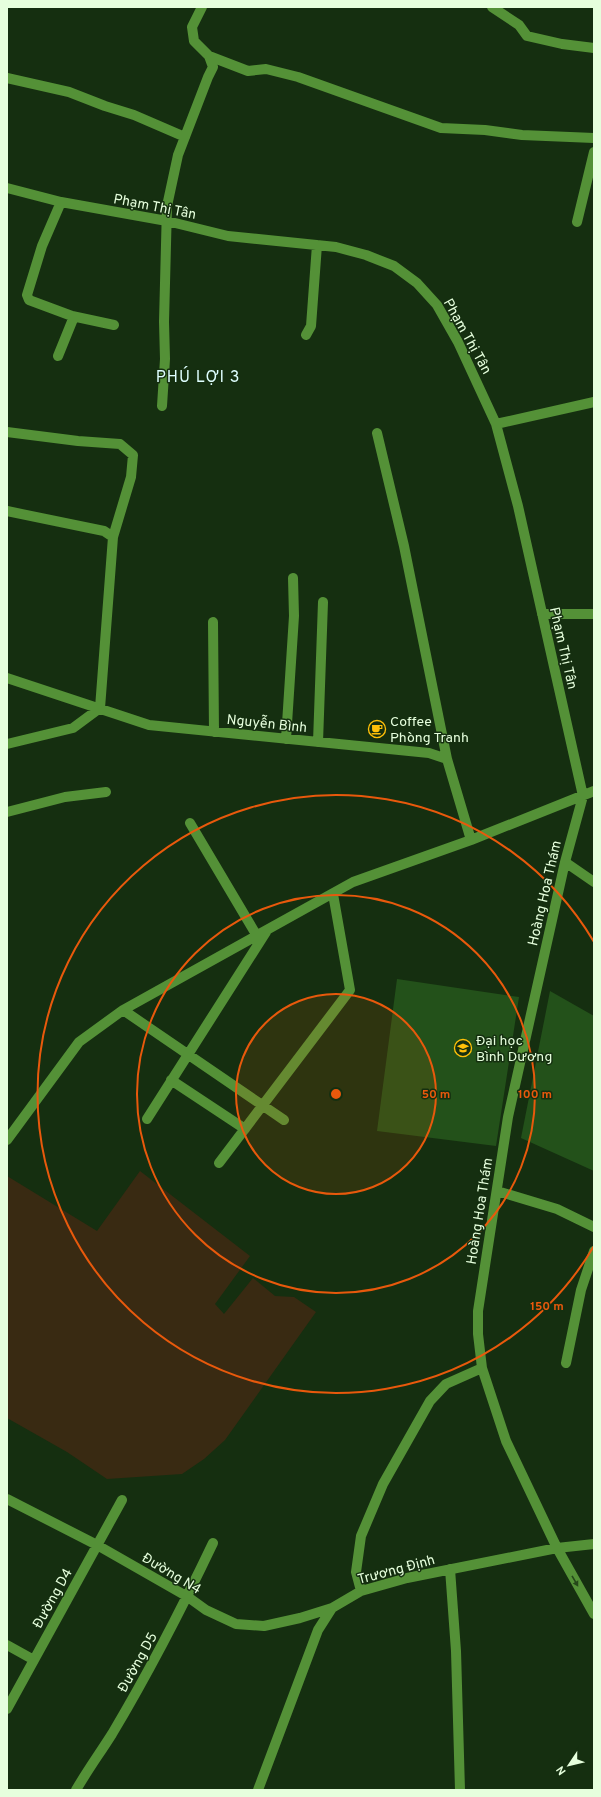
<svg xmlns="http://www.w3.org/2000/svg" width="601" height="1797" font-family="Overpass,sans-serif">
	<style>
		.green { fill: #392a12 }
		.building { fill: #23511a }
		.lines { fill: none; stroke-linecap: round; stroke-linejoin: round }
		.minor { stroke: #549137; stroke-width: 10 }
		.oneway { fill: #25481a }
		.ring { fill: none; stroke: #e8590c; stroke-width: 2 }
		.labels { text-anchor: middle; stroke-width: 3; stroke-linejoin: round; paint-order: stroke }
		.street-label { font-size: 14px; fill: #e6ffdd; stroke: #152f10 }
		.poi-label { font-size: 14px; fill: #e6ffdd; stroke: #152f10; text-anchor: start }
		.quarter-label { font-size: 16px; letter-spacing: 1px; fill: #dfffff; stroke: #152f10 }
		.centre { fill: #e8590c; stroke: #152f10; stroke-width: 2 }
		.ring-label { font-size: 12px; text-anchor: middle; font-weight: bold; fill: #e8590c; stroke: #152f10; stroke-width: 3; stroke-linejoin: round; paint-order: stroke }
	</style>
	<rect width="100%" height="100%" fill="#152f10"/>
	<path class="green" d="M140 1171 250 1256 215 1304 224 1314 253 1278 275 1296 294 1297 316 1312 225 1440 204 1459 182 1474 107 1479 67 1452 7 1418V1176L97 1231Z"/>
	<path class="building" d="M397 979 519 997 496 1146 377 1131Z
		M550 991 594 1016V1171L521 1138Z"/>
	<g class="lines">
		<path class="minor" d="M492 7 519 25 527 36 562 44 594 48
			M209 56 248 71 266 69 298 77 441 128 485 130 522 135 594 138
			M7 78 69 92 105 106 134 115 185 137
			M7 188 61 202 167 221 228 236 336 247 366 255 394 266 417 283 437 305 458 342 496 424 518 506 583 796 565 862 508 1117 478 1311V1334L482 1368 506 1441 557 1548 594 1614
			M577 222 594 152
			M72 316 114 325
			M306 335 311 326 317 245
			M58 356 73 319 72 316 29 300 27 295 42 246 61 202
			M162 406 165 359 164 322 167 206 178 155 208 77 213 67 209 56 194 41 192 27 202 7
			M496 424 594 402
			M7 432 78 441 120 444 133 455 131 477 113 537
			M377 433 404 546 447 759
			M7 511 104 531 113 537 100 708 73 728 7 744
			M542 614H594
			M213 622 214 732
			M7 678 149 725 429 753 447 759 471 840
			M286 739 294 616 293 578
			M318 742 323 602
			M7 812 65 797 106 792
			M190 823 257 936
			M565 862 594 882
			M123 1010 284 1120
			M171 1080 245 1129
			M147 1119 266 932
			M7 1140 79 1042 123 1010 353 882 471 840 594 791
			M219 1163 350 990 333 894
			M497 1191 557 1209 594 1227
			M566 1363 581 1290 594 1251
			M7 1499 97 1545 188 1597 206 1610 236 1624 264 1626 300 1618 332 1608
			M450 1569 456 1651 460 1790
			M361 1591 356 1572 361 1536 383 1484 430 1401 446 1384 482 1368
			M7 1645 34 1660
			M7 1709 122 1500
			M76 1790C87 1771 100 1753 112 1734 149 1672 182 1608 213 1543
			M258 1790 318 1630 332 1608 361 1591 407 1578 557 1548 594 1544"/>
	</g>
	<defs><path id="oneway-solid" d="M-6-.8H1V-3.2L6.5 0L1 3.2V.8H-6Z"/></defs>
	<use class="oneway" href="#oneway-solid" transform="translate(575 1581) rotate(60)"/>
	<circle cx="336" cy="1094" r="100" fill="#e8590c" fill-opacity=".12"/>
	<g class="ring">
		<circle cx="336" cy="1094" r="100"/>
		<circle cx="336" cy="1094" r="199"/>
		<path d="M594 1246A299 299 0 1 1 594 942"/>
	</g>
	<defs>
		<g id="cafe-ring" transform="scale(0.9)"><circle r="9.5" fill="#152f10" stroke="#ffc009" stroke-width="1.5"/><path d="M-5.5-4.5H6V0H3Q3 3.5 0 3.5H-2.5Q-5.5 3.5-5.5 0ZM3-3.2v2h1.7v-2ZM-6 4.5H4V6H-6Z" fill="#ffc009"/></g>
		<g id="university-ring" transform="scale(0.9)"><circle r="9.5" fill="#152f10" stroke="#ffc009" stroke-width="1.5"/><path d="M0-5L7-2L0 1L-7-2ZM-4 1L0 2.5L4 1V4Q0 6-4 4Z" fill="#ffc009"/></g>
	</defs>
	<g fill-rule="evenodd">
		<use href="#cafe-ring" x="377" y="729"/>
		<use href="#university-ring" x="463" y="1048"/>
	</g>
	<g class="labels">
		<g class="street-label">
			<text transform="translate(155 206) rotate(11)" y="5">Phạm Thị Tân</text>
			<text transform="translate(468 336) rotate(61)" y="5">Phạm Thị Tân</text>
			<text transform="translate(564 648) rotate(77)" y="5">Phạm Thị Tân</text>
			<text transform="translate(267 723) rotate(6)" y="5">Nguyễn Bình</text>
			<text transform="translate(544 893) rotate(-77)" y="5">Hoàng Hoa Thám</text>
			<text transform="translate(479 1211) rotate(-81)" y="5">Hoàng Hoa Thám</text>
			<text transform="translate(396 1569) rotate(-15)" y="5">Trương Định</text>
			<text transform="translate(172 1573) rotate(31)" y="5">Đường N4</text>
			<text transform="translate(52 1598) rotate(-61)" y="5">Đường D4</text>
			<text transform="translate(137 1662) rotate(-61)" y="5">Đường D5</text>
		</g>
		<g class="poi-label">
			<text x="390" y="726">Coffee<tspan x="390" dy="16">Phòng Tranh</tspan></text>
			<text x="476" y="1045">Đại học<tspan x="476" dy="16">Bình Dương</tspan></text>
		</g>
		<g class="quarter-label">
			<text x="198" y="382">PHÚ LỢI 3</text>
		</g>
	</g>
	<circle cx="336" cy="1094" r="6" class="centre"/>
	<g class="ring-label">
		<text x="436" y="1098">50 m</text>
		<text x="535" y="1098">100 m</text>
		<text x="547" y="1310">150 m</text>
	</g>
	<rect width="601" height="1797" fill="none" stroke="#e6ffdd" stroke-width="16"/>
	<g transform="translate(569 1765) rotate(235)" stroke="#152f10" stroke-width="3" paint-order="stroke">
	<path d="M0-3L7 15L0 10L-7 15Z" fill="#e6ffdd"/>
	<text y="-6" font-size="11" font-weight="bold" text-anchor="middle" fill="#e6ffdd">N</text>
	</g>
</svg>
